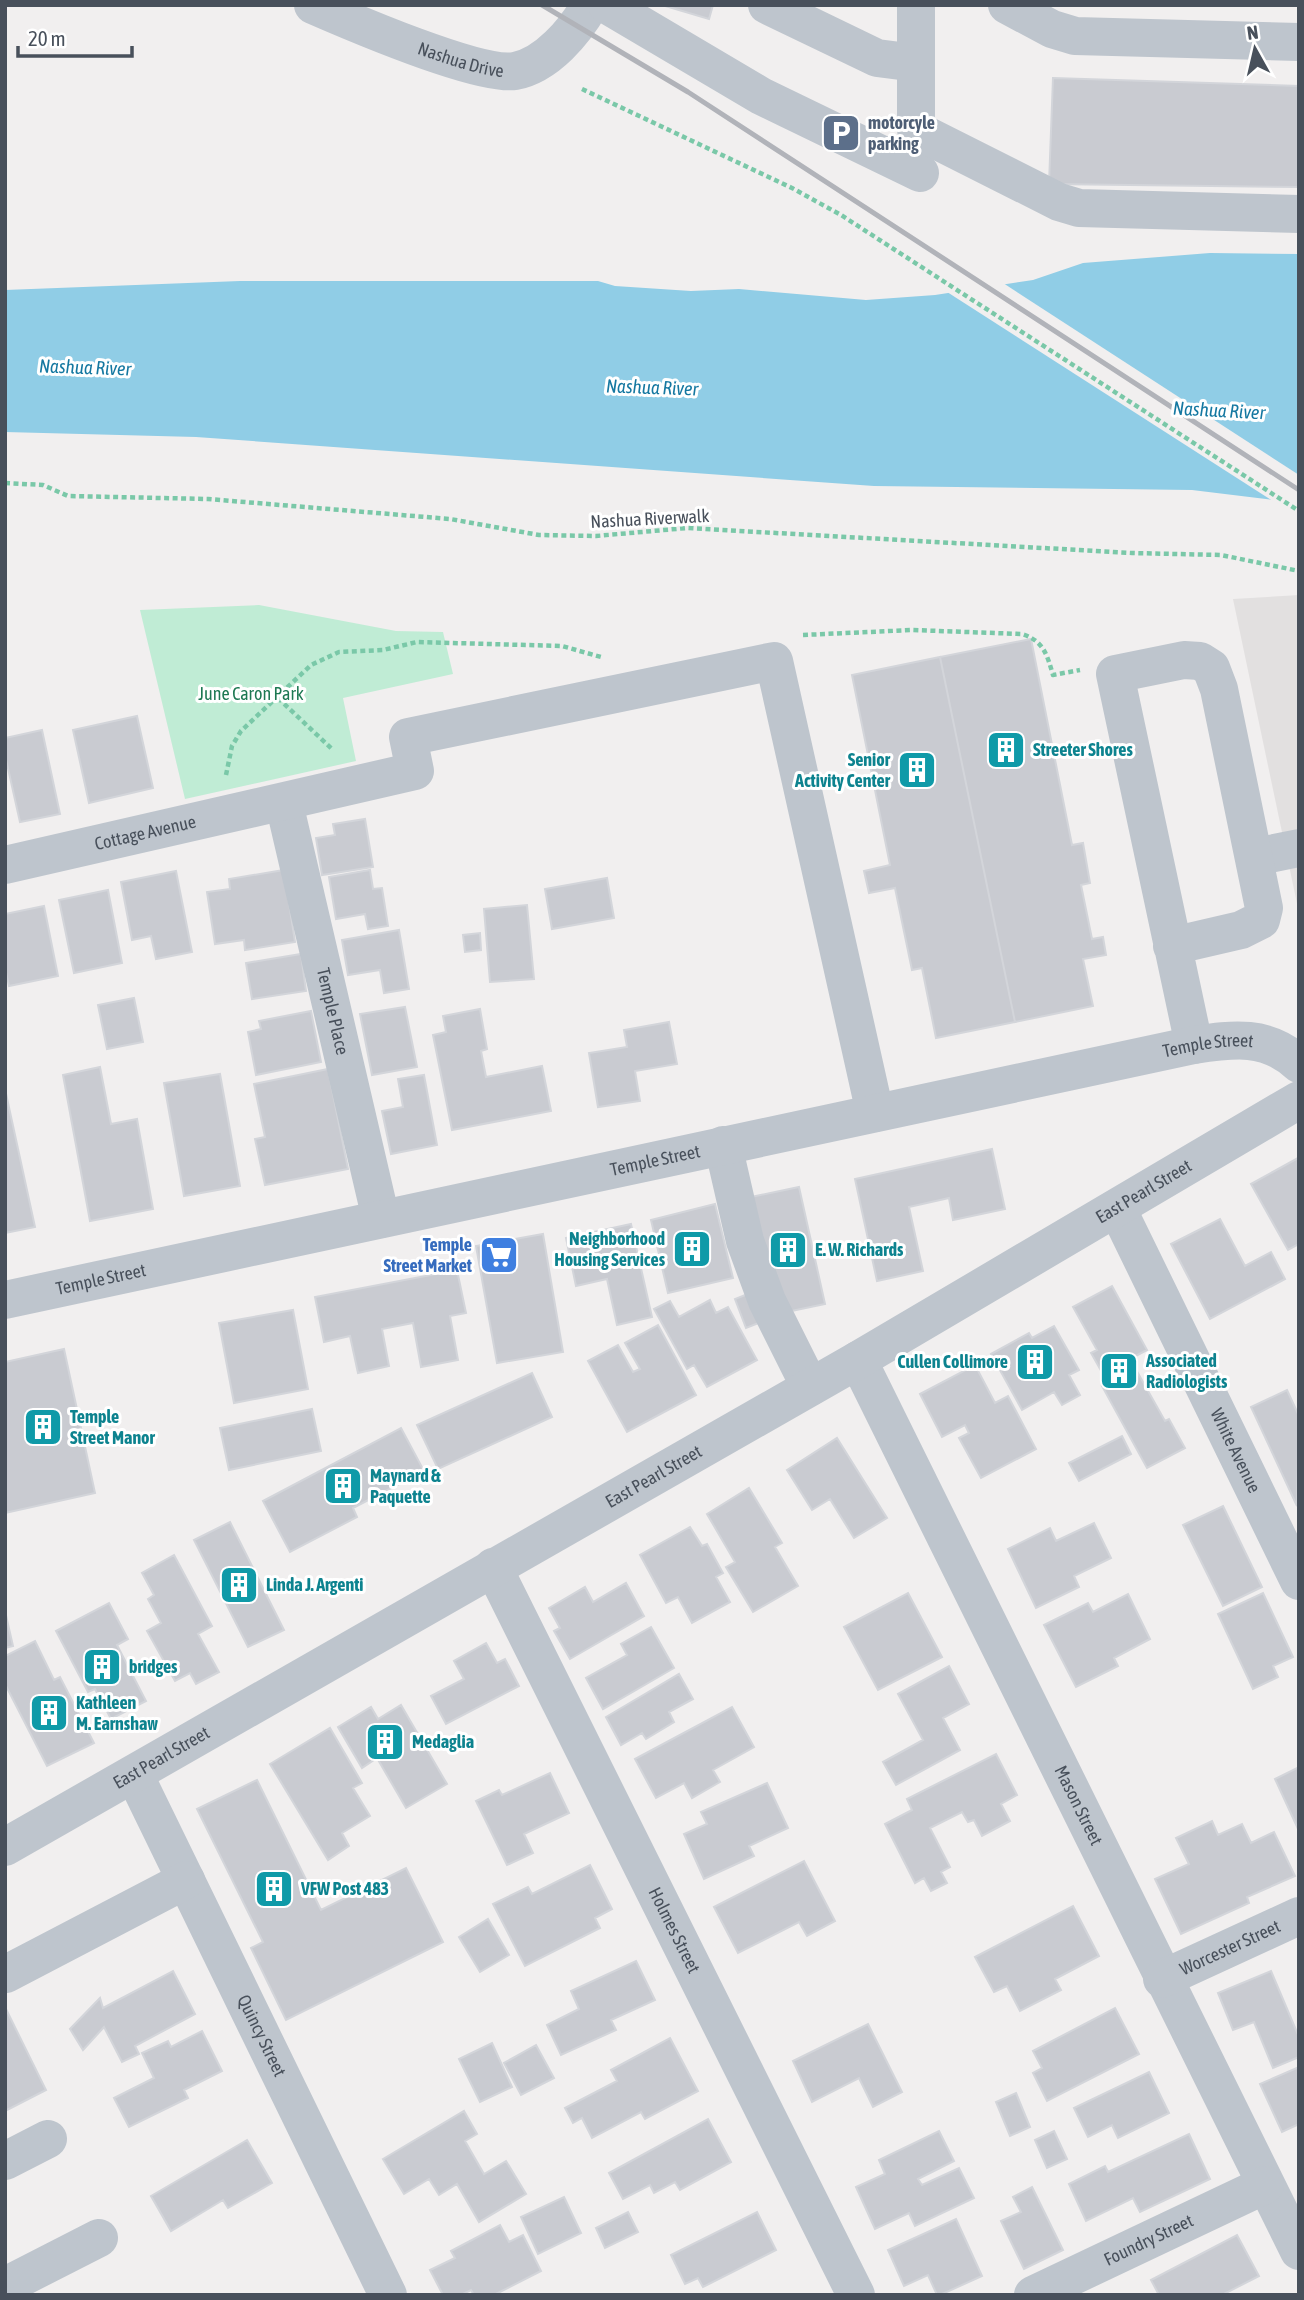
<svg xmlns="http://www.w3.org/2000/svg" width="1304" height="2300" font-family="'Asap Condensed',sans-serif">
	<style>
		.education { fill: #e2e0e0 }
		.green { fill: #c0ecd5 }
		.water { fill: #90cde6 }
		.pier { fill: #f1efef }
		.building { fill: #c9cbd1; stroke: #d3d5da; stroke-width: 2 }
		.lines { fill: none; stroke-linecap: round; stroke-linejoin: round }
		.path { stroke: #7ac8a8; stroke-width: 4.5; stroke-dasharray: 5 3.5; stroke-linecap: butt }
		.minor { stroke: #bec5cd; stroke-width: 38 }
		.rail { stroke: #b1b3b9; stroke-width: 5 }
		.labels { text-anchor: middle; stroke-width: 6; stroke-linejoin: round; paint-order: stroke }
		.street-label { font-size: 18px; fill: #48505b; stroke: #fff }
		.service-label { font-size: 18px; font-weight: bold; fill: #4e5e75; stroke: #fff; text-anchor: start }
		.park-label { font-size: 18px; fill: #1d7852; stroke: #fff }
		.culture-label { font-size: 18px; font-weight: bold; fill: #0d838f; stroke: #fff; text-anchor: start }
		.shop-label { font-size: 18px; font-weight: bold; fill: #366cbe; stroke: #fff; text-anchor: end }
		.water-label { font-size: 19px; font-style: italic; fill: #1578a1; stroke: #fff }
	</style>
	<rect width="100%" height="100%" fill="#f1efef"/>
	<path class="education" d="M1299 595V913L1233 599Z"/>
	<path class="green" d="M259 605 396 631 443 632 453 674 343 698 356 761 185 799 140 610Z"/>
	<path class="water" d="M1210 253 1299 254V503L1192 490 874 486 196 437 5 432V290L240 281H598L615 286 691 291 739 289 866 300 935 295 1033 280 1083 263Z"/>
	<path class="pier" d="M1000 281 1299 475V507L1279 505 944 290Z"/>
	<path class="building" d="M662 5H713L709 19Z
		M1053 78 1299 86V187L1049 184Z
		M1031 639 1072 845 1083 843 1090 883 1081 885 1092 939 1103 937 1106 955 1083 959 1093 1006 1015 1022 940 657Z
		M940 657 1015 1022 936 1038 922 968 912 970 895 888 869 893 864 871 890 865 852 675Z
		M137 716 153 788 89 803 73 730Z
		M42 730 60 814 20 822 5 755V738Z
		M365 819 373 867 322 875 316 838 335 835 333 824Z
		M284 870 295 942 245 950 244 940 215 944 207 892 230 889 229 879Z
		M370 870 373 889 382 888 388 926 368 929 365 914 336 919 329 877Z
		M176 871 192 952 156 959 151 936 132 940 121 882Z
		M607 878 614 918 552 929 545 889Z
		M108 890 122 963 74 973 59 900Z
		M527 905 534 979 490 982 484 909Z
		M44 906 58 976 9 986 5 968V914Z
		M399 930 409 989 384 993 380 970 348 975 342 940Z
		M480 933 481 950 465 952 463 935Z
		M301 954 306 991 252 999 246 963Z
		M134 998 143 1042 107 1049 98 1005Z
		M405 1007 417 1067 372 1075 360 1014Z
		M480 1009 487 1049 481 1051 486 1077 542 1066 551 1111 452 1130 433 1035 446 1032 443 1016Z
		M311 1011 321 1062 256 1075 248 1032 261 1029 259 1021Z
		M669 1022 677 1064 635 1071 640 1101 598 1107 589 1053 627 1047 624 1030Z
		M100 1067 111 1124 137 1119 153 1209 90 1221 63 1075Z
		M328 1069 348 1169 265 1185 255 1139 265 1137 254 1084Z
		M220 1074 240 1186 184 1196 164 1083Z
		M424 1075 437 1145 391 1154 382 1111 403 1107 398 1079Z
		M5 1089 35 1227 5 1233Z
		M992 1149 1005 1209 953 1220 949 1198 909 1207 923 1271 877 1281 855 1179Z
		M1298 1158 1299 1244 1288 1250 1251 1184Z
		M799 1187 825 1304 777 1314 751 1197Z
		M715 1204 733 1278 668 1293 651 1220Z
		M1220 1219 1245 1266 1271 1252 1285 1279 1210 1319 1171 1244Z
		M631 1224 652 1317 617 1325 607 1279 576 1286 566 1238Z
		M543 1234 563 1352 497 1363 476 1246Z
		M457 1270 466 1313 450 1316 458 1360 421 1367 413 1323 382 1329 389 1366 358 1373 350 1336 324 1342 315 1297Z
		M1112 1286 1147 1350 1130 1359 1165 1421 1169 1419 1185 1448 1147 1468 1102 1386 1108 1383 1091 1353 1097 1350 1073 1307Z
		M755 1291 766 1320 746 1328 735 1299Z
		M710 1300 716 1313 728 1307 757 1360 707 1387 694 1365 687 1369 654 1309 670 1301 679 1317Z
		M293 1310 308 1389 234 1403 219 1323Z
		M658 1325 696 1395 627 1432 588 1361 618 1345 633 1372 640 1369 625 1343Z
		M1054 1326 1079 1370 1069 1375 1080 1395 1062 1405 1054 1392 1022 1410 991 1354 1029 1333 1032 1338Z
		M64 1349 95 1493 5 1513V1362Z
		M975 1365 995 1403 1008 1396 1036 1449 981 1478 959 1438 969 1433 965 1425 942 1437 920 1394Z
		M532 1373 552 1417 438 1469 417 1425Z
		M1287 1390 1299 1416 1297 1506 1251 1407Z
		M312 1409 321 1451 229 1470 220 1428Z
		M401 1428 424 1471 353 1508 357 1517 290 1552 263 1501Z
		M1122 1436 1131 1454 1079 1481 1069 1463Z
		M837 1438 887 1518 854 1538 830 1499 812 1510 787 1470Z
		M749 1488 782 1543 775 1547 798 1586 753 1612 726 1567 735 1562 707 1514Z
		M1223 1506 1262 1587 1223 1606 1183 1525Z
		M230 1522 284 1630 248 1647 194 1540Z
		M1094 1523 1111 1558 1074 1576 1079 1587 1036 1608 1008 1549 1050 1528 1056 1541Z
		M690 1527 702 1546 707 1544 723 1573 716 1577 730 1602 692 1623 678 1597 666 1603 640 1555Z
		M174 1555 212 1626 198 1634 219 1672 196 1684 190 1673 175 1681 147 1631 161 1623 148 1599 154 1595 142 1573Z
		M626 1583 644 1616 570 1659 554 1631 560 1628 549 1608 585 1587 593 1602Z
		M908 1593 942 1657 878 1690 844 1627Z
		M1263 1593 1293 1657 1273 1666 1278 1677 1253 1689 1218 1614Z
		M1128 1594 1150 1639 1114 1658 1118 1666 1076 1687 1044 1625 1088 1603 1093 1612Z
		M109 1603 128 1639 117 1645 146 1701 111 1719 95 1689 88 1692 56 1631Z
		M5 1611 13 1646 5 1648Z
		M651 1627 674 1668 603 1709 586 1678 627 1655 621 1644Z
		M35 1641 54 1680 60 1677 94 1743 47 1766 5 1684V1656Z
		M486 1643 497 1663 505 1659 519 1686 446 1724 431 1696 464 1679 454 1661Z
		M949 1666 969 1704 943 1718 960 1750 896 1785 883 1762 923 1740 898 1694Z
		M679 1674 693 1699 669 1712 674 1722 646 1739 642 1733 621 1745 606 1717Z
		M401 1705 447 1784 406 1808 377 1758 362 1768 338 1727 371 1707 378 1719Z
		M732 1707 754 1747 713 1770 720 1782 692 1798 684 1783 656 1798 635 1759Z
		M330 1728 362 1783 353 1788 370 1816 342 1833 349 1846 328 1860 270 1764Z
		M996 1754 1017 1795 1001 1804 1010 1821 982 1836 974 1820 968 1822 962 1812 930 1828 950 1867 941 1872 947 1883 931 1891 924 1878 915 1883 885 1824 912 1810 907 1799Z
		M1299 1767V1831L1275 1779Z
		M550 1773 569 1813 524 1834 533 1853 507 1865 476 1801 499 1790 502 1795Z
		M257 1780 321 1910 406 1868 443 1942 286 2020 251 1948 263 1942 197 1809Z
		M767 1783 788 1828 749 1846 754 1856 704 1879 684 1834 707 1824 701 1812Z
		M1212 1821 1218 1835 1242 1824 1251 1843 1274 1832 1295 1876 1247 1897 1249 1903 1181 1934 1155 1879 1189 1864 1176 1838Z
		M804 1861 835 1921 807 1936 799 1922 738 1953 714 1907Z
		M590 1865 612 1909 595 1918 600 1928 525 1966 493 1904 528 1887 532 1894Z
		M1073 1906 1099 1956 1055 1979 1061 1990 1020 2011 1007 1986 994 1992 975 1957Z
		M488 1919 509 1955 480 1972 459 1937Z
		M636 1961 655 2000 611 2020 616 2030 561 2055 547 2025 579 2009 571 1991Z
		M173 1971 195 2014 135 2046 139 2054 122 2062 104 2027 83 2050 70 2029 100 1998 103 2008Z
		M1271 1971 1299 2037V2057L1273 2068 1254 2022 1233 2030 1218 1993Z
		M5 2007 46 2090 5 2111Z
		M1115 2008 1139 2054 1047 2101 1033 2073 1042 2068 1033 2051Z
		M868 2024 902 2092 873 2107 859 2078 812 2102 793 2061Z
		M202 2031 222 2071 184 2090 188 2098 129 2127 114 2098 154 2078 142 2053 168 2041 171 2047Z
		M670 2038 698 2091 645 2119 641 2112 592 2138 582 2118 573 2123 565 2108 617 2081 611 2070Z
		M492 2043 512 2087 480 2102 459 2059Z
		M536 2045 554 2078 521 2095 504 2063Z
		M1299 2067V2124L1282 2132 1260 2084Z
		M1149 2072 1169 2113 1118 2138 1112 2125 1088 2137 1074 2108Z
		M1016 2093 1030 2127 1010 2136 996 2102Z
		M464 2111 477 2134 465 2141 484 2174 506 2161 526 2194 479 2222 457 2184 439 2195 429 2179 404 2194 383 2159Z
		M708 2119 731 2162 680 2190 675 2182 654 2193 650 2185 623 2199 609 2173Z
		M939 2131 954 2161 918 2179 922 2185 959 2168 974 2198 915 2226 909 2213 875 2229 856 2187 885 2174 879 2160Z
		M1054 2131 1067 2159 1047 2168 1035 2140Z
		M1189 2134 1210 2179 1140 2212 1133 2198 1086 2221 1069 2184 1105 2166 1108 2172Z
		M247 2140 272 2183 228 2208 223 2200 171 2231 151 2196Z
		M1032 2187 1063 2250 1024 2269 1001 2221 1021 2212 1013 2197Z
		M564 2197 581 2233 538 2254 521 2217Z
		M628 2212 638 2232 605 2248 596 2228Z
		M757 2212 776 2250 703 2287 698 2278 685 2284 671 2255Z
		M956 2219 982 2276 940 2295H937L928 2275 904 2286 888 2250Z
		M500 2225 509 2242 523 2235 541 2271 494 2295H474L471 2290 461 2295H443L430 2270 455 2258 451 2251Z
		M1237 2235 1259 2276 1222 2295H1159L1151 2280Z"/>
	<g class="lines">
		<path class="path" d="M582 89 792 188 841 215 1299 511
			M5 483 43 485 68 496 208 499 450 519 539 535 596 536 687 528 1132 553 1221 555 1299 571
			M803 635 912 630 1022 634C1044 641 1047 655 1053 675L1080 670
			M278 698 333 750
			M226 775 232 746 241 731 311 665 339 652 383 650 417 642 562 646 601 657"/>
		<g class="minor">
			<path id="s1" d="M313 5C352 22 479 77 515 71 547 65 575 31 590 5"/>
			<path d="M607 5 761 96 920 173"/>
			<path d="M767 5 877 58 916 63"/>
			<path d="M916 5V130L1059 202 1079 208 1299 214"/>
			<path d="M1007 5 1052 29 1075 36 1299 42"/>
			<path id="s2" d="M284 803 381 1219"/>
			<path d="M1255 857 1299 848"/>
			<path id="s3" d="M5 865 415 771 408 737 774 661 875 1113"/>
			<path d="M1172 946 1241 930 1261 920 1264 908 1219 689 1211 668 1200 661 1184 660 1115 674 1194 1045"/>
			<path d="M723 1145 745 1241 767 1301 810 1387"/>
			<path id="s4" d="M1117 1208 1299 1581"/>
			<path id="s5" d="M5 1300 1194 1045C1233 1039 1267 1034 1299 1064"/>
			<path id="s6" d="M858 1360 1299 2251"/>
			<path id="s7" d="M493 1567 856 2295"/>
			<path id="s8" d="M135 1776 388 2295"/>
			<path id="s9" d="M5 1847 858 1360 1299 1100"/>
			<path d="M6 1974 186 1880"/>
			<path id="s10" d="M1162 1979 1299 1916"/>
			<path d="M5 2161 48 2139"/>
			<path d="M5 2286 99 2238"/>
			<path id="s11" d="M1033 2295 1265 2185"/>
		</g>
		<path class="rail" d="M542 5 688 92 1299 490"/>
	</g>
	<defs>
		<g id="parking-square" transform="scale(2.0125)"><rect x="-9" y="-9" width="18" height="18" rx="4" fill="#5c6f8a" stroke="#fff"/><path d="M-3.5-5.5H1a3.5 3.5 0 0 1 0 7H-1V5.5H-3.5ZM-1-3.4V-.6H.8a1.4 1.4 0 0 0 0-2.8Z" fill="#fff"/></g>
		<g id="building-square" transform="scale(2.0125)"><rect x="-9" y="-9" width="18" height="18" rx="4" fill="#0f9aa8" stroke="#fff"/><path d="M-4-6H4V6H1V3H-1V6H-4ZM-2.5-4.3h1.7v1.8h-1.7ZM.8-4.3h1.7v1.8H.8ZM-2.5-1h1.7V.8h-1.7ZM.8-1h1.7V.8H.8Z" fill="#fff"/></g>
		<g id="supermarket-square" transform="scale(2.0125)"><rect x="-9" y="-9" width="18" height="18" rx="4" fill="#3f7fe0" stroke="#fff"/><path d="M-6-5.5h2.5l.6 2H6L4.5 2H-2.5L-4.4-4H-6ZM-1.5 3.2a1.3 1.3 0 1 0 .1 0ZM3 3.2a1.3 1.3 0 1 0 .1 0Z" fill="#fff"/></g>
	</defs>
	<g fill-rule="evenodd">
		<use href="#parking-square" x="841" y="133"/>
		<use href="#building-square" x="1006" y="750"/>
		<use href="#building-square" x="917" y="770"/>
		<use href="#building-square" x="692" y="1249"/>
		<use href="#building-square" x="788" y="1250"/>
		<use href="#supermarket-square" x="499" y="1255"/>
		<use href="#building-square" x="1035" y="1362"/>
		<use href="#building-square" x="1119" y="1371"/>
		<use href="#building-square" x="43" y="1427"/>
		<use href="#building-square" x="343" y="1486"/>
		<use href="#building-square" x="239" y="1585"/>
		<use href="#building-square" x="102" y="1667"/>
		<use href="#building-square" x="49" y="1713"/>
		<use href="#building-square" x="385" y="1742"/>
		<use href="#building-square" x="274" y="1889"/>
	</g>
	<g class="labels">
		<g class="street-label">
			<text dy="6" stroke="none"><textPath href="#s1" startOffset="158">Nashua Drive</textPath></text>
			<text transform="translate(650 519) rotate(-3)" y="6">Nashua Riverwalk</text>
			<text dy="6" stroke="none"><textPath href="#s3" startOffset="144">Cottage Avenue</textPath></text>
			<text dy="6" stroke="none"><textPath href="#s2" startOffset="214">Temple Place</textPath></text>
			<text dy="6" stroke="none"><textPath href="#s5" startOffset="1230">Temple Street</textPath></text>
			<text dy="6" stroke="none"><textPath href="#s5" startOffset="665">Temple Street</textPath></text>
			<text dy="6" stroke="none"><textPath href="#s9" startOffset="1314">East Pearl Street</textPath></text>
			<text dy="6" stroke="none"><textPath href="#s5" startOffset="98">Temple Street</textPath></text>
			<text dy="6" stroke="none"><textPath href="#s4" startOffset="270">White Avenue</textPath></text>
			<text dy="6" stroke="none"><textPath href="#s9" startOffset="747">East Pearl Street</textPath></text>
			<text dy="6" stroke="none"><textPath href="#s9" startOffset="180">East Pearl Street</textPath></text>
			<text dy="6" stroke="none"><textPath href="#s6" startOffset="497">Mason Street</textPath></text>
			<text dy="6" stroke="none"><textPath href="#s7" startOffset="406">Holmes Street</textPath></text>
			<text dy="6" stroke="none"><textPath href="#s10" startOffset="75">Worcester Street</textPath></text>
			<text dy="6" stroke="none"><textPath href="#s8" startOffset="289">Quincy Street</textPath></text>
			<text dy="6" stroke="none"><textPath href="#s11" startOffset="128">Foundry Street</textPath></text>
		</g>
		<g class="service-label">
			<text x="868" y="129">motorcyle<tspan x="868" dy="21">parking</tspan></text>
		</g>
		<g class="park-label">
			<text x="251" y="700">June Caron Park</text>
		</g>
		<g class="culture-label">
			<text x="1033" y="756">Streeter Shores</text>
			<text x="890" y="766" text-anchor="end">Senior<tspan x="890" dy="21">Activity Center</tspan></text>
			<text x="665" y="1245" text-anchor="end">Neighborhood<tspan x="665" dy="21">Housing Services</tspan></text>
			<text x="815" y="1256">E. W. Richards</text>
			<text x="1146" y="1367">Associated<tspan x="1146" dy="21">Radiologists</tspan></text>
			<text x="1008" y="1368" text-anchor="end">Cullen Collimore</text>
			<text x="70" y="1423">Temple<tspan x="70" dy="21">Street Manor</tspan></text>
			<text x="370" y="1482">Maynard &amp;<tspan x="370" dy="21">Paquette</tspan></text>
			<text x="266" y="1591">Linda J. Argenti</text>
			<text x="129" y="1673">bridges</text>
			<text x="76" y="1709">Kathleen<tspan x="76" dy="21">M. Earnshaw</tspan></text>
			<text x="412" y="1748">Medaglia</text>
			<text x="301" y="1895">VFW Post 483</text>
		</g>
		<g class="shop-label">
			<text x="472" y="1251">Temple<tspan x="472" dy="21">Street Market</tspan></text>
		</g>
		<g class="water-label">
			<text transform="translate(85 367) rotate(2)" y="7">Nashua River</text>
			<text transform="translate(652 387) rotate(2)" y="7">Nashua River</text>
			<text transform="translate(1219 410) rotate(3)" y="7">Nashua River</text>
		</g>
	</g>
	<rect width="1304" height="2300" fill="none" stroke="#48505b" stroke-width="14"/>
	<g transform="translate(1255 49) rotate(352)" stroke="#ffffff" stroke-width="5" paint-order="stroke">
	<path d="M0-5L12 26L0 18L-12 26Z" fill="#48505b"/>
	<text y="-10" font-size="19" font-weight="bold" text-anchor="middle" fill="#48505b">N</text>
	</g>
	<path d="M18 46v10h114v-10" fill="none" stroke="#48505b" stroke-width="3.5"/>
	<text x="28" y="46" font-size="21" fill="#48505b" stroke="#ffffff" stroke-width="5" paint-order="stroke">20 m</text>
</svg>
